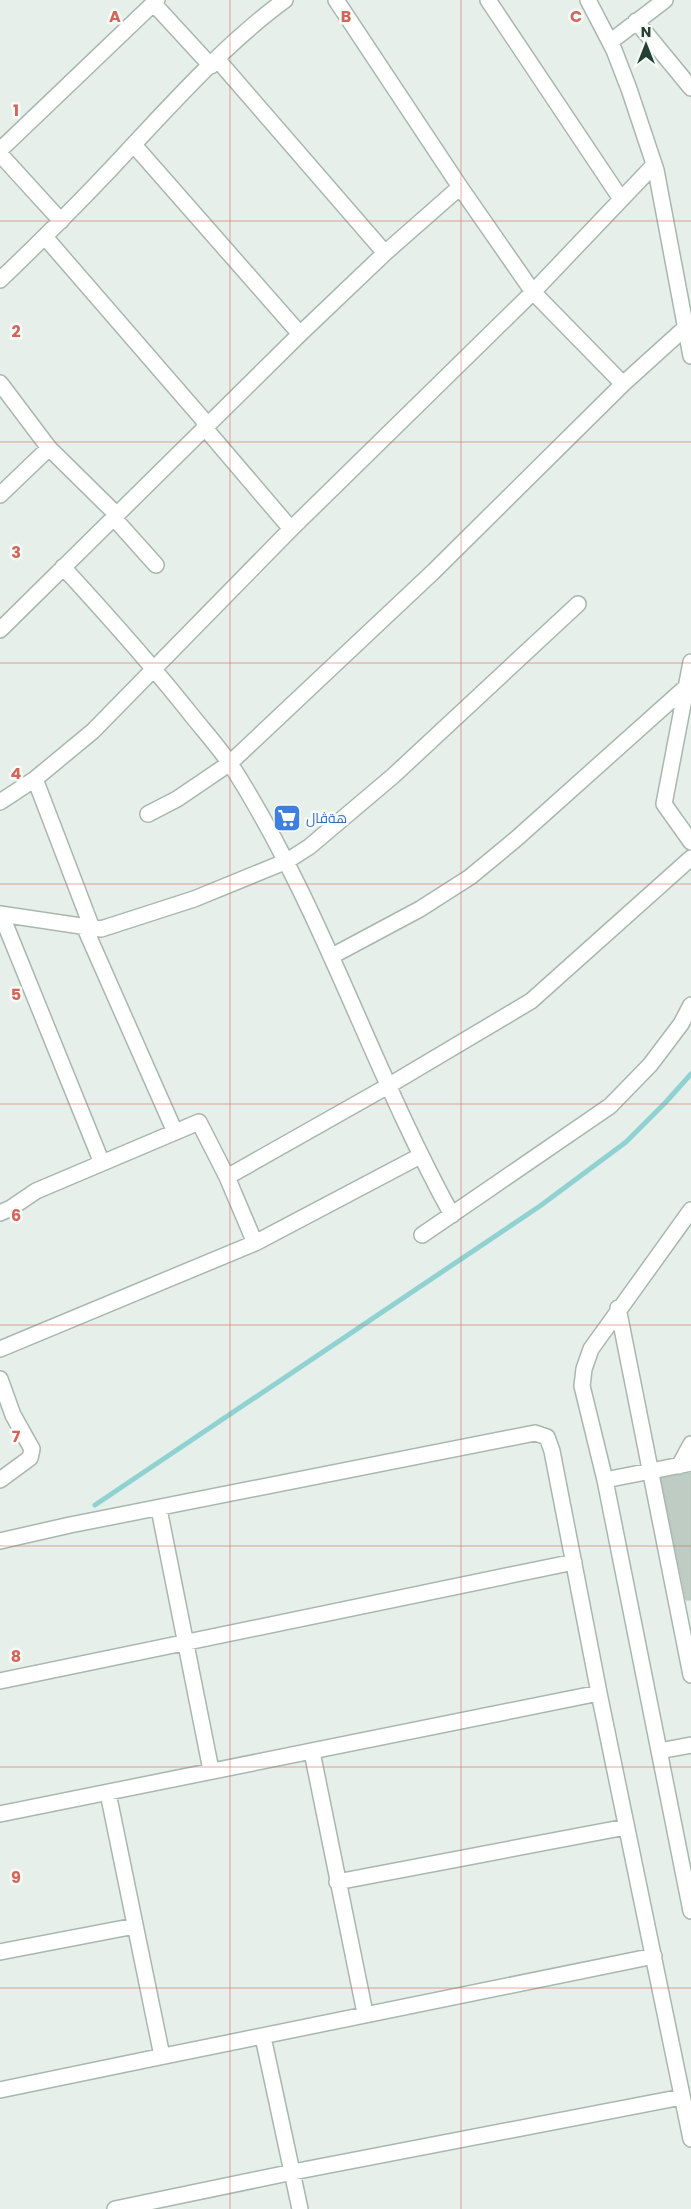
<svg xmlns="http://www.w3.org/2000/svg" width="691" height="2209" font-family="Poppins,Cairo,sans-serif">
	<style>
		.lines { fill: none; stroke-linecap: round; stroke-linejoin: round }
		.stream { stroke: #8fd2d1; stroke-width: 5 }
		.building { fill: #beccc4; stroke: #b8c8bf }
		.minor-casing { stroke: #a8b7af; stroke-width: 18 }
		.minor { stroke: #fff; stroke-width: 15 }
		.grid { fill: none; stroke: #d2655a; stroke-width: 1; stroke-opacity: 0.55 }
		.labels { text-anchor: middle; stroke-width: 5; stroke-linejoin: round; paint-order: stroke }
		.shop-label { font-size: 14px; fill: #366cbe; stroke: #f7fbf8; text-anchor: start }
		.grid-label { font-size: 16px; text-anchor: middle; font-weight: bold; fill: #d2655a; stroke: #f7fbf8; stroke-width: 5; stroke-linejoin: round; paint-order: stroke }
	</style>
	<rect width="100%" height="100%" fill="#e6efe9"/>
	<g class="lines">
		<path class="stream" d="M95 1505 540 1206 626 1142 665 1103 691 1074"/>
	</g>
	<path class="building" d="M691 1473V1600H686L661 1478Z"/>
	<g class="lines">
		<g class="minor-casing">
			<path id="minor" d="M336 0 460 187 533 292 623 384
				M488 0 621 199
				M588 0 614 50 629 89 656 170 691 356
				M153 3 211 66
				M636 21 691 88
				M610 42 665 0
				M217 59 385 253
				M134 145 300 334
				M0 150 157 0
				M0 154 61 221
				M45 237 207 424
				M0 280C46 236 91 191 134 144 181 94 229 41 285 0
				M0 383 49 448 116 514
				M204 427 291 529
				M0 495 49 448
				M113 517 156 565
				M63 567C108 616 152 665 193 717 206 733 220 749 231 765 322 907 371 1068 452 1215
				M0 630 300 334 385 253 460 187
				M691 662 664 804 691 842
				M35 779 92 928
				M0 802 35 779 93 731 291 529 533 292 654 165
				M148 814 177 799 230 763 433 572 623 384 686 327
				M0 914 101 929 194 899 287 861 309 847 393 776 578 604
				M1 914 102 1163
				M84 926 175 1132
				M332 956 420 909 470 877 516 839 686 687
				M227 1177 388 1086 531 1001 691 858
				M691 1210 591 1349 584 1369 582 1386 605 1480 691 1911
				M0 1213 11 1208 36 1191 199 1122 227 1177 255 1243
				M422 1235 610 1106 650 1065 681 1024 691 1005
				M618 1308 691 1675
				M0 1349 255 1243 420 1156
				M0 1379 13 1415 32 1449 30 1458 0 1480
				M679 1466 691 1444
				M605 1480 691 1463
				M159 1509 211 1770
				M0 1541 70 1525 535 1433 547 1437 552 1451 600 1698 691 2139
				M0 1681 574 1562
				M659 1751 691 1745
				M312 1752 365 2013
				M108 1793 162 2056
				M0 1814 599 1693
				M337 1882 626 1827
				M0 1952 135 1926
				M263 2037 300 2209
				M0 2090C218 2045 436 1999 654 1956
				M115 2209 293 2172 682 2097"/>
		</g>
		<use href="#minor" class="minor"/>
	</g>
	<path class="grid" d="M230 0V2209M461 0V2209M0 221H691M0 442H691M0 663H691M0 884H691M0 1104H691M0 1325H691M0 1546H691M0 1767H691M0 1988H691"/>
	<defs>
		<g id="supermarket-square" transform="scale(1.4375)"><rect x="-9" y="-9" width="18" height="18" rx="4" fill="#3f7fe0" stroke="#f7fbf8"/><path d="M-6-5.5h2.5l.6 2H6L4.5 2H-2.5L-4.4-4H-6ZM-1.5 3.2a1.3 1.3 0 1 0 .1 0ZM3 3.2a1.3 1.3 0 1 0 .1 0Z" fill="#fff"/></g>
	</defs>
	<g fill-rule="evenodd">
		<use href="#supermarket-square" x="287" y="818"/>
	</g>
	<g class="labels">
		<g class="shop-label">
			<text x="306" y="823">هةڤال</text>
		</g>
	</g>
	<g class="grid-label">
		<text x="115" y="22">A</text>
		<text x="346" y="22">B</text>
		<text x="576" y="22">C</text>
		<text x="16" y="116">1</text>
		<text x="16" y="337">2</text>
		<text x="16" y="558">3</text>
		<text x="16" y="779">4</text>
		<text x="16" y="1000">5</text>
		<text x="16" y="1221">6</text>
		<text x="16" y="1442">7</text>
		<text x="16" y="1662">8</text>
		<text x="16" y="1883">9</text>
	</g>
	<g transform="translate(646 45)" stroke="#f7fbf8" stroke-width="4" paint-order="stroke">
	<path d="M0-4L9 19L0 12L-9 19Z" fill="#244134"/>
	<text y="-8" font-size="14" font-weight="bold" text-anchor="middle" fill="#244134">N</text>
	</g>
</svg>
